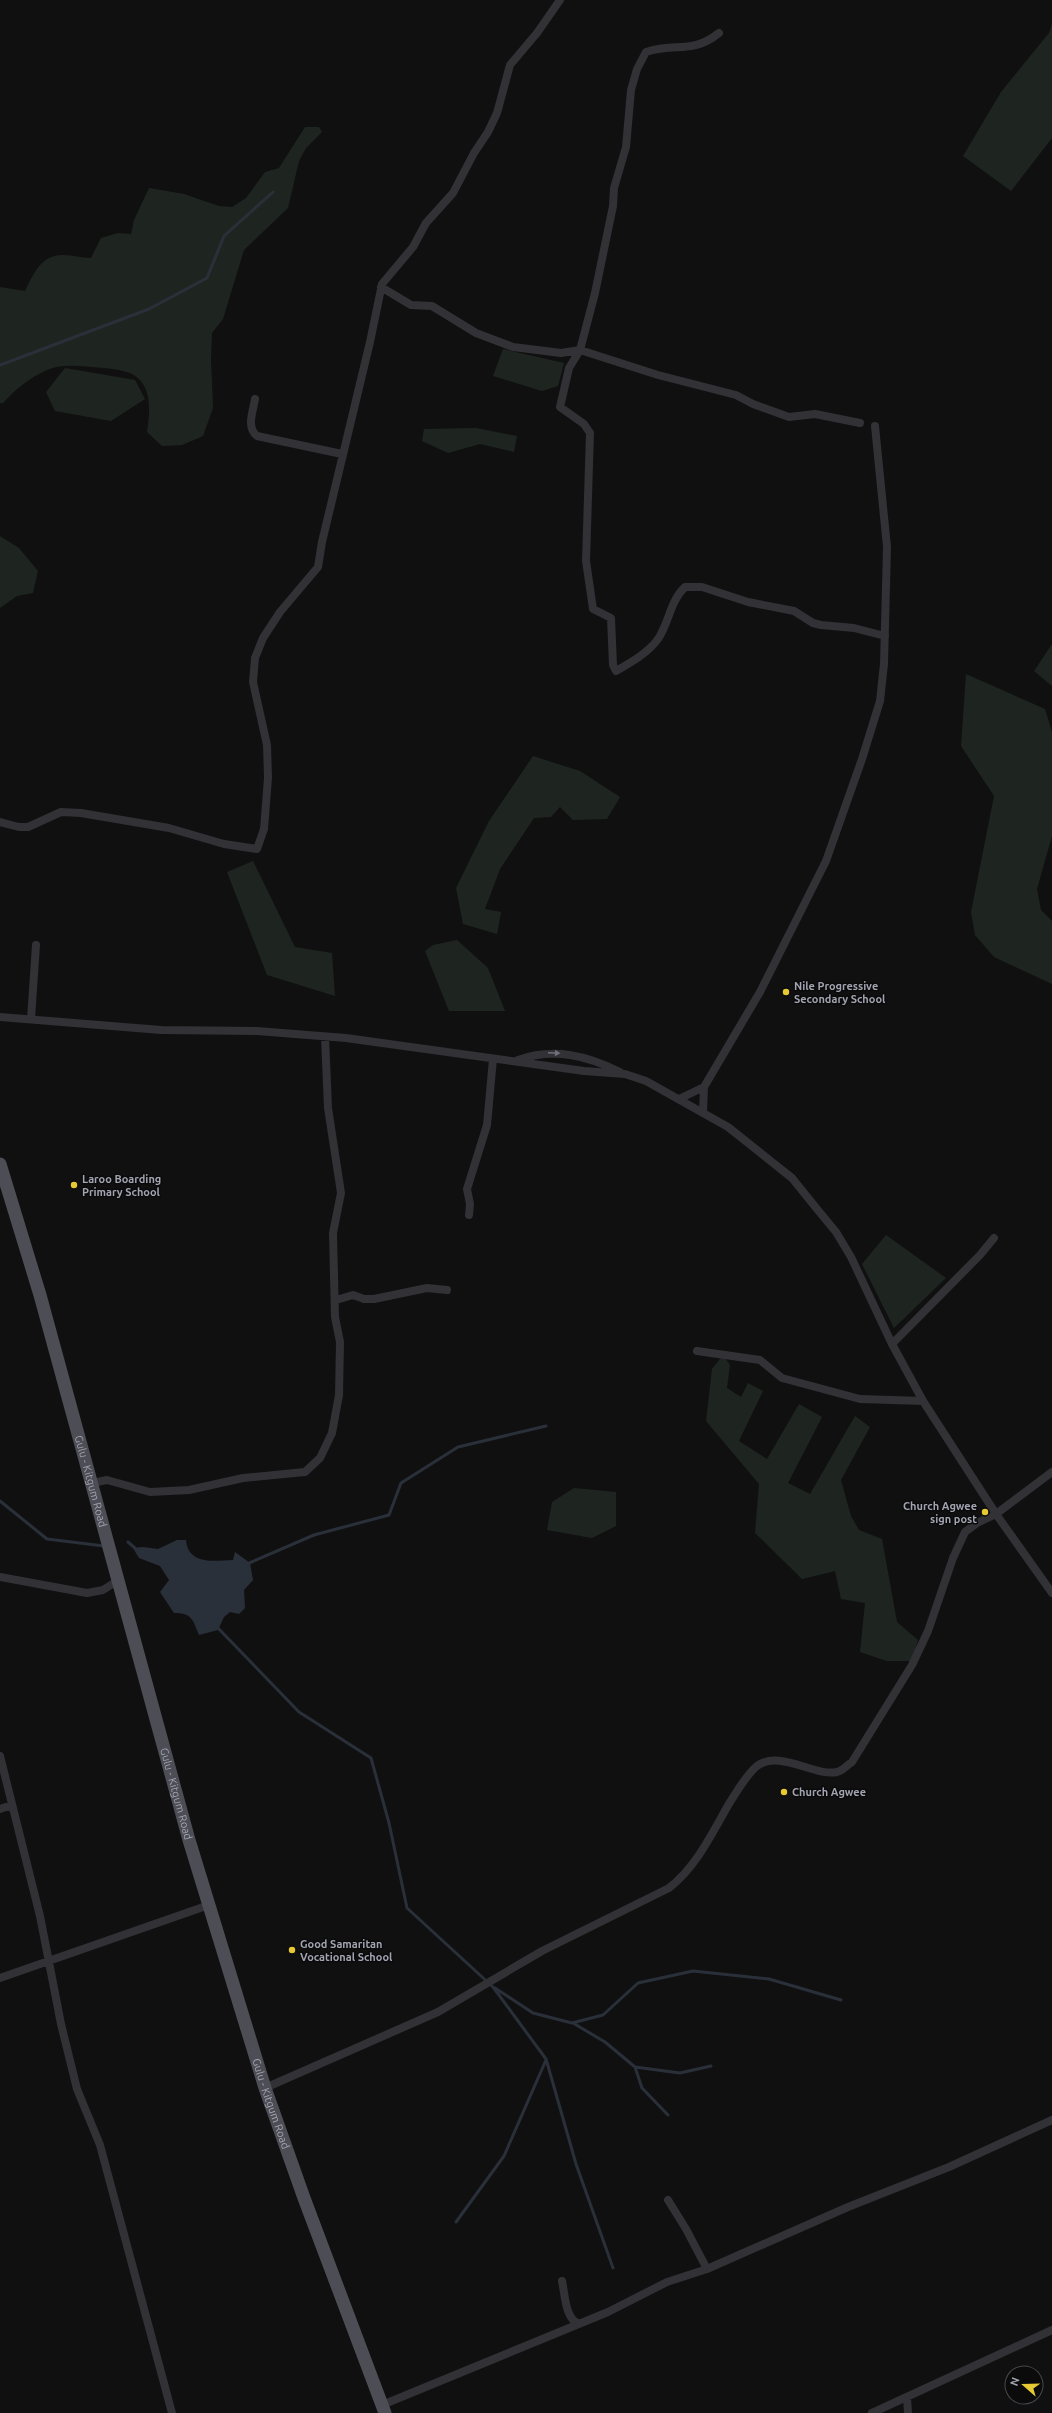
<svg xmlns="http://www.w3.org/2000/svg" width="1052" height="2413" font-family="Ubuntu,sans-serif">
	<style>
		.green { fill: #1e2520 }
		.water { fill: #2a3039 }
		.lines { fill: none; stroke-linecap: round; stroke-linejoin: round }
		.stream { stroke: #2a3039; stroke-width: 3 }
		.street { stroke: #313136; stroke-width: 8 }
		.primary { stroke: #4d4e55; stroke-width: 13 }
		.oneway { fill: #6f707a }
		.poi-dot { fill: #e6c933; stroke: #0b0b0c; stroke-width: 1.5 }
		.labels { text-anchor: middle; stroke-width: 3; stroke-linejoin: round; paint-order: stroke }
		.poi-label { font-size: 11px; font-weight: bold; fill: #a2a4b1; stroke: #0b0b0c; text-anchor: start }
		.street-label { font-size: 11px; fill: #a2a4b1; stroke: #0b0b0c }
	</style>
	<rect width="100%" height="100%" fill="#101011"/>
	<path class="green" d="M1052 24V138L1011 191 963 156 1001 92 1049 33Z
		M305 127H319L322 132 306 148 299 161 288 208 244 250 223 319 212 333 211 360 213 408 203 436 182 445 162 446 147 432C150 413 153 385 132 374 121 369 104 368 92 367 78 366 60 364 47 370 29 378 16 389 3 403H0V287L25 291C34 273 41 255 63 255 73 255 81 258 91 258L101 238 118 233 131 234 134 220 149 188 184 194 219 206 232 207 246 198 265 172 279 168Z
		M503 349 564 363 558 386 542 391 493 376Z
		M65 368 135 380 145 399 111 421 55 411 46 392Z
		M476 428 517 436 514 452 480 444 448 453 422 441 424 429Z
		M0 536 19 548 38 571 33 593 17 596 0 608Z
		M1052 644V686L1034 671Z
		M966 674 1045 709 1052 732V836L1037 889 1041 910 1052 921V984L994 957 975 935 971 912 994 796 961 746Z
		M533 756 580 771 620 797 607 819 573 820 560 807 551 817 534 818 500 869 485 909 501 912 497 934 463 924 456 888 489 821Z
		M253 861 295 947 332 953 335 996 267 975 227 872Z
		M457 940 488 968 505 1011H449L425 951 433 945Z
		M886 1235 946 1278 894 1328 862 1264Z
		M723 1355 730 1365 727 1388 741 1397 748 1383 763 1391 739 1441 767 1459 799 1404 822 1417 788 1483 810 1494 855 1416 870 1427 841 1480 851 1516 859 1530 882 1539 897 1622 918 1640 912 1661H887L860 1652 865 1603 841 1599 835 1571 802 1579 755 1533 759 1484 706 1421 712 1369Z
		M574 1488 616 1492V1526L592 1538 547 1530 552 1502Z"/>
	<path class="water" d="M177 1540H186C188 1565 214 1561 233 1560L235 1552 250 1563 253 1580 244 1590 245 1608 239 1614 230 1612 224 1617 218 1630 199 1635C193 1620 192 1613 174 1613L160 1592 169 1580 160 1566 139 1558 133 1548 143 1547 158 1549Z"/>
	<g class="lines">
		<path class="stream" d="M0 365 149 309 207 278 224 236 273 192
			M0 1501 47 1539 104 1546
			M128 1542 136 1549
			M247 1564 314 1535 389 1515 401 1483 458 1447 546 1426
			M217 1627 299 1712 371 1758 389 1823 407 1908 493 1987 546 2059 576 2164 613 2268
			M495 1988 533 2013 572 2023 603 2015 638 1983 693 1971 769 1979 841 2000
			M573 2023 605 2042 635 2067 642 2088 668 2115
			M635 2067 680 2073 711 2066
			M456 2222 504 2156 546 2060"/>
		<path class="street" d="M719 33C691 55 677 42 646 52L637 69 631 90 626 147 614 188 613 206 595 293 580 350 569 368 560 407 584 424 590 433 586 561 593 609 611 618 613 665 616 671C630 663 648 653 658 639 669 623 670 601 685 587H702L748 602 794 611 813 623 821 625 854 628 885 636
			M381 287 411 305 432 306 476 333 513 347 561 353 580 350 658 375 736 395 753 404 789 417 815 414 860 423
			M255 399C253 412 246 427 257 436L342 454
			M0 822 19 827H28L61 812 81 813 169 828 224 844 257 849 264 829 268 778 267 745 253 682 255 658 263 638 280 612 318 567 322 542 370 342 382 284 413 247 426 223 453 193 474 153 488 132 497 113 510 65 537 33 560 0
			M0 1017 161 1030 257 1031 346 1038 584 1071 625 1074 646 1081 728 1127 792 1178 817 1209 836 1232 851 1257 892 1344 923 1401 996 1514 1052 1593
			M31 1019 36 945
			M518 1060C554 1047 588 1056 620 1072
			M679 1099 704 1087
			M703 1113 704 1087 760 992 826 861 862 759 880 701 884 664 887 547 875 426
			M469 1215 470 1204 467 1189 487 1125 493 1059
			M336 1300 353 1295 364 1299H374L427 1288 447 1290
			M892 1344 980 1255 994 1238
			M697 1351 760 1360 782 1378 860 1399 923 1401
			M92 1483 107 1480 150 1492 189 1490 243 1478 305 1472 320 1458 332 1433 339 1395 340 1342 335 1317 333 1233 341 1193 328 1108 325 1037
			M0 1577 87 1593 103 1590 117 1581
			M0 1756 40 1916 61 2024 77 2089 100 2145 172 2413
			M0 1809 12 1805
			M0 1978 209 1905
			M265 2088 438 2012 542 1951 669 1888C697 1866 712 1833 730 1802 738 1790 746 1775 757 1766 779 1749 815 1777 837 1772 843 1771 847 1765 852 1762L912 1665 928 1631 953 1558 965 1532 977 1523 996 1514 1052 1472
			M668 2200 686 2229 707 2269
			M562 2281C565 2294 565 2319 579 2324
			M907 2397 908 2413
			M382 2405 608 2312 667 2282 707 2269 848 2207 949 2167 1052 2120
			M872 2413 1052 2330"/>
		<path class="primary" id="s1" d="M0 1164 40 1295 189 1840 265 2088 304 2198 385 2413"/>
	</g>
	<defs><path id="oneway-solid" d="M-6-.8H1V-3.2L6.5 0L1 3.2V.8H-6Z"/></defs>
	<use class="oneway" href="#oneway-solid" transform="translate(554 1053) rotate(3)"/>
	<g class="poi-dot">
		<circle cx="786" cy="992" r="4"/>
		<circle cx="74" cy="1185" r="4"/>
		<circle cx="985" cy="1512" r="4"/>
		<circle cx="784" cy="1792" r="4"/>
		<circle cx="292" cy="1950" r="4"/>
	</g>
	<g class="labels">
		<g class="poi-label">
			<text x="794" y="990">Nile Progressive<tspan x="794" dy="13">Secondary School</tspan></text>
			<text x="82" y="1183">Laroo Boarding<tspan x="82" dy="13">Primary School</tspan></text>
			<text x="977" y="1510" text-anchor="end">Church Agwee<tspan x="977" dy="13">sign post</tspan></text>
			<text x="792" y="1796">Church Agwee</text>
			<text x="300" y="1948">Good Samaritan<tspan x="300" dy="13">Vocational School</tspan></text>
		</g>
		<g class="street-label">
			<text dy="4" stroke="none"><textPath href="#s1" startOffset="330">Gulu - Kitgum Road</textPath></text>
			<text dy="4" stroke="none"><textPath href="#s1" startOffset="654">Gulu - Kitgum Road</textPath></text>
			<text dy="4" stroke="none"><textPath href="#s1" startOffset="978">Gulu - Kitgum Road</textPath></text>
		</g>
	</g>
	<g transform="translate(1024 2385) rotate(290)"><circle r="19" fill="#0b0b0c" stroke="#47484e"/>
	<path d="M0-3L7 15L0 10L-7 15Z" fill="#e6c933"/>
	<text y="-6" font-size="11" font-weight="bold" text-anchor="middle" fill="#a2a4b1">N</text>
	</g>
</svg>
